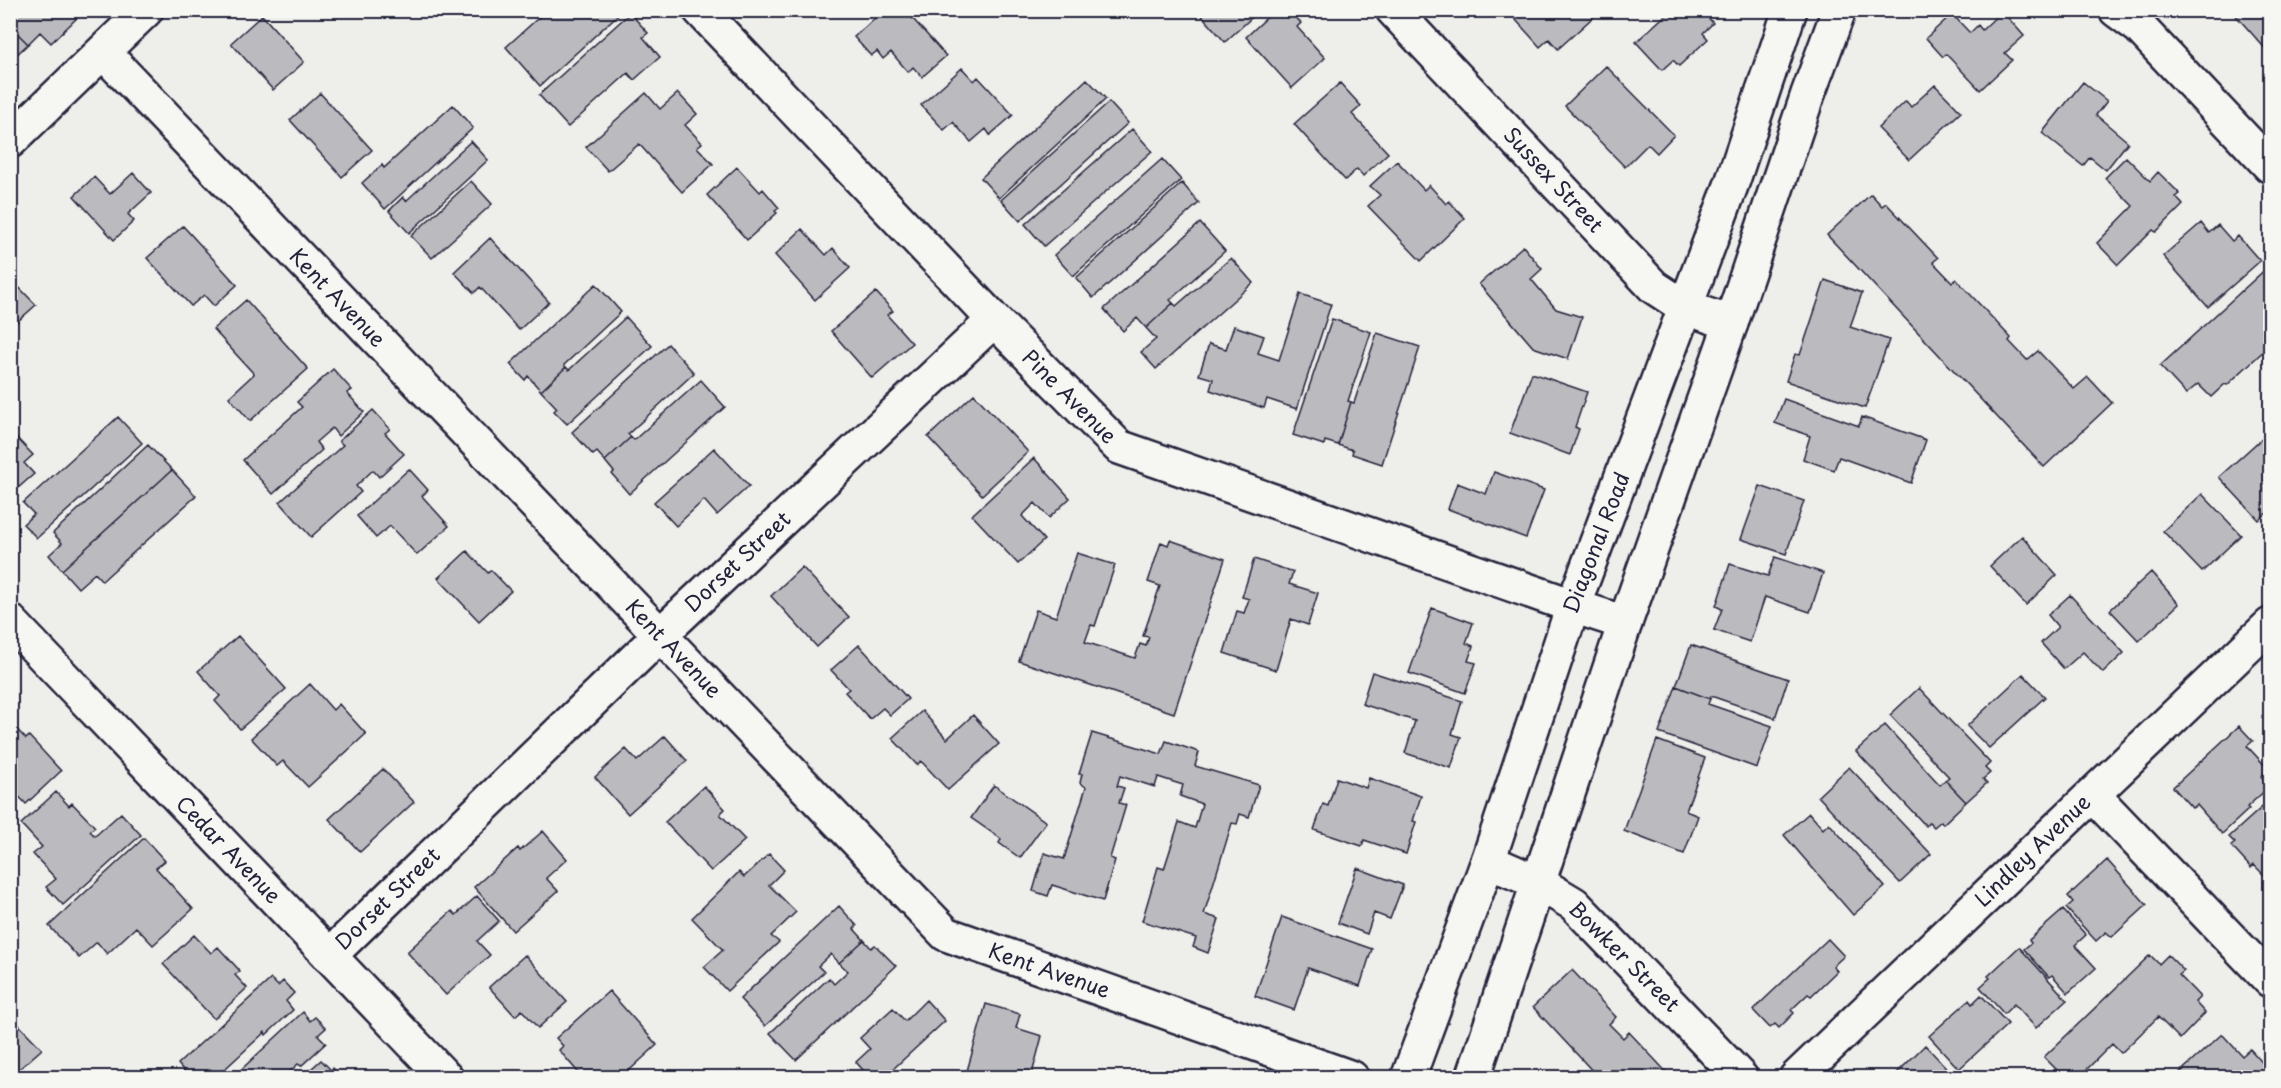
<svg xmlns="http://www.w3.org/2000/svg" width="2281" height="1088" font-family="'Playpen Sans',sans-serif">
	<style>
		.building { fill: #bbbbbf; stroke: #22223b; stroke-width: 1.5 }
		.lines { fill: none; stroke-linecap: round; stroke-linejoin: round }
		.street-casing { stroke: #22223b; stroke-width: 38 }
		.secondary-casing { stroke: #22223b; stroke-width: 38 }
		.street { stroke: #f6f6f2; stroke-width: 33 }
		.secondary { stroke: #f6f6f2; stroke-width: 33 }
		.labels { text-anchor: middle; stroke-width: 5; stroke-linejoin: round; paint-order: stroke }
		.street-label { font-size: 21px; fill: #22223b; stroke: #f6f6f2 }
	</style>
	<rect width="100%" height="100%" fill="#eeeeeb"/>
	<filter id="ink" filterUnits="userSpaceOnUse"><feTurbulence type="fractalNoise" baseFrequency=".0167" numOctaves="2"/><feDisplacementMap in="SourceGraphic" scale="12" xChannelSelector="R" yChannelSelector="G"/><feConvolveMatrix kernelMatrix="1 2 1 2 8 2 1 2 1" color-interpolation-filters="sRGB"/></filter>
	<g filter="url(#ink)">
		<path class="building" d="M10 10H72L78 17 51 43 40 32 28 44 10 26Z
			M547 10H623L540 86 506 47Z
			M884 10H905L946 56 922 77 913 67 908 72 891 52 883 59 877 51 871 56 854 37Z
			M1197 10H1260L1225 42Z
			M1280 10H1289L1301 23 1297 27 1325 58 1292 88 1246 37 1274 11 1276 14Z
			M1522 10H1601L1558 49 1549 39 1540 47 1515 19Z
			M1671 10H1701L1713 23 1703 33 1708 39 1679 66 1673 60 1662 70 1636 42Z
			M2231 10H2270V54Z
			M2002 11 2024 36 2005 53 2012 60 1980 90 1946 54 1943 57 1926 38 1952 14 1970 33 1978 25 1982 30Z
			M630 13 648 33 643 37 660 57 634 80 628 73 568 127 539 95Z
			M262 15 304 62 273 90 231 43Z
			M10 26 28 44 10 61Z
			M1606 66 1674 135 1657 153 1648 144 1625 167 1565 106Z
			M962 68 974 81 978 77 1013 115 990 135 986 129 971 142 953 122 944 130 921 105Z
			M1087 79 1106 99 999 198 981 178Z
			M2083 82 2107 101 2096 115 2128 142 2106 170 2090 157 2083 166 2042 133Z
			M1340 83 1361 106 1352 114 1388 153 1363 176 1357 169 1345 180 1294 124Z
			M1935 85 1961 112 1909 160 1878 128 1906 101 1911 107Z
			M320 93 372 150 342 177 290 120Z
			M646 93 660 109 678 93 697 114 685 125 702 143 697 147 713 164 682 192 639 144 608 171 586 147Z
			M1109 102 1128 123 1020 221 1001 200Z
			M453 105 473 128 385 209 362 183 382 165 384 168Z
			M1132 129 1152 151 1044 246 1025 224Z
			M471 141 488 160 409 233 389 211 403 197 406 201Z
			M2126 157 2150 181 2158 172 2180 194 2176 197 2183 205 2156 232 2153 230 2118 265 2097 243 2133 206 2105 178Z
			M1162 159 1181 180 1073 276 1054 255Z
			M1397 161 1424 190 1429 185 1446 204 1449 201 1465 218 1421 261 1368 206 1380 195 1370 186Z
			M737 167 760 192 763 189 779 208 775 211 777 213 747 240 707 195Z
			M133 173 151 193 128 214 134 221 114 240 74 196 94 177 110 194Z
			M471 181 492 204 432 258 411 236Z
			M1182 183 1199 203 1093 298 1076 278Z
			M1871 194 1882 206 1886 203 1938 258 1933 262 1952 282 1956 279 2011 338 2009 341 2027 360 2038 351 2074 389 2088 377 2112 403 2044 467 1827 235Z
			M1200 223 1225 251 1170 300 1173 303 1146 328 1137 318 1123 331 1104 309Z
			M2201 223 2209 233 2218 225 2232 241 2238 236 2260 261 2208 307 2163 256Z
			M183 226 237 285 214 306 204 295 191 306 147 258Z
			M802 229 826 255 833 248 850 268 815 300 775 255Z
			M490 238 549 302 519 330 480 287 474 293 454 272Z
			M1523 246 1542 269 1531 279 1556 309 1582 317 1568 359 1533 347 1479 284Z
			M1231 258 1253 283 1156 369 1141 352 1156 339 1146 328 1173 303 1176 306Z
			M2270 265V345L2227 385 2225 384 2211 397 2198 384 2186 394 2160 366Z
			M10 278 36 305 10 328Z
			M1825 280 1862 293 1850 327 1889 340 1865 408 1786 381 1795 354 1800 355Z
			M596 284 621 312 564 365 566 367 541 391 528 376 525 380 510 364Z
			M876 292 893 311 887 315 912 343 872 378 831 331Z
			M1300 294 1331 304 1297 409 1267 399 1264 408 1210 390 1213 379 1199 375 1209 344 1226 349 1234 326 1264 336 1258 353 1279 360Z
			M246 300 308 369 250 421 229 397 254 374 213 329Z
			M626 317 652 346 567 424 554 411 557 408 541 391 566 367 569 370Z
			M1332 319 1371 332 1348 401 1351 402 1338 445 1325 441 1324 445 1293 435Z
			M1377 333 1420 347 1382 464 1352 454 1353 450 1338 445 1351 402 1354 403Z
			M668 344 694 373 628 434 631 437 605 461 597 452 593 455 572 432Z
			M333 369 352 390 347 393 364 412 338 436 332 428 316 442 322 450 273 494 243 460 302 407 297 402Z
			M1532 373 1587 392 1575 427 1579 429 1570 455 1510 433Z
			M701 380 725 407 629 494 612 474 614 472 605 461 631 437 634 440Z
			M974 394 1028 452 982 495 928 437Z
			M1784 399 1859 426 1862 417 1926 440 1911 483 1839 457 1834 470 1803 459 1810 436 1775 423Z
			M373 410 390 429 385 433 404 454 379 477 373 470 356 486 361 492 311 537 280 502 343 445 339 441Z
			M118 417 142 443 37 538 23 524 34 514 23 503Z
			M10 431 33 455 24 463 34 474 10 495Z
			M2270 431V486L2266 490 2270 495V510L2259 520 2219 477Z
			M148 445 172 470 62 570 49 555 62 543 53 533Z
			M714 448 749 486 717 515 704 500 676 526 654 502Z
			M1034 458 1070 498 1049 518 1035 503 1022 516 1044 540 1018 564 972 515Z
			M409 469 428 490 422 496 449 526 417 555 390 526 376 538 357 516Z
			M172 470 196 496 102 581 95 573 78 588 62 570Z
			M1494 472 1544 490 1526 538 1448 509 1457 483 1486 494Z
			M1760 486 1804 501 1786 554 1741 539Z
			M2202 494 2241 535 2202 572 2163 531Z
			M2022 536 2057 575 2026 605 1990 566Z
			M1170 540 1225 559 1174 713 1019 661 1036 610 1056 617 1077 553 1115 565 1095 626 1091 625 1085 642 1135 658 1140 644 1146 646 1149 637 1143 636 1160 586 1148 582 1161 542 1168 545Z
			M467 551 488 573 491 570 511 591 479 621 438 578Z
			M1775 557 1823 573 1810 612 1765 597 1750 642 1714 630 1722 609 1716 606 1730 564 1768 576Z
			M1254 559 1293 572 1289 584 1318 593 1308 625 1291 619 1276 670 1224 653 1237 611 1244 613 1249 599 1242 597Z
			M802 567 849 617 817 647 771 596Z
			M2151 572 2179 604 2139 641 2110 610Z
			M2070 595 2124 653 2103 673 2083 652 2064 669 2041 643 2058 627 2048 615Z
			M1432 608 1473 623 1466 643 1473 646 1468 661 1476 663 1465 693 1409 673Z
			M238 636 286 689 240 729 215 701 220 696 198 671Z
			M859 645 908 699 890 715 883 708 870 719 845 692 849 689 831 670Z
			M1691 645 1788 679 1775 718 1711 696 1710 699 1676 686Z
			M1372 672 1462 701 1452 734 1461 737 1451 768 1405 753 1415 721 1362 704Z
			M2023 674 2045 697 1989 748 1967 726Z
			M310 684 333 710 339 704 366 734 308 787 283 761 277 766 251 738Z
			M1676 686 1710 699 1708 704 1772 726 1757 768 1659 733Z
			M1919 688 1990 763 1985 768 1990 773 1983 779 1987 783 1966 802 1945 780 1949 777 1890 715Z
			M922 711 947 739 973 715 999 744 948 790 921 761 917 765 892 738Z
			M10 722 26 739 29 736 61 771 26 804 10 787Z
			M1885 725 1940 785 1945 780 1966 802 1943 824 1941 821 1934 827 1929 822 1926 826 1856 751Z
			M2239 726 2253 741 2247 746 2269 770 2261 776 2270 786 2247 807 2249 809 2222 834 2197 805 2192 808 2173 787Z
			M1092 733 1161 754 1166 741 1199 752 1195 766 1259 785 1249 817 1240 814 1237 824 1232 823 1204 914 1219 919 1208 953 1193 947 1196 938 1142 921 1158 867 1164 869 1179 822 1195 828 1202 804 1180 796 1183 785 1158 777 1155 787 1120 776 1117 786 1124 788 1119 803 1126 805 1110 858 1115 860 1103 901 1052 885 1048 896 1033 891 1044 853 1064 859 1086 787 1080 783 1082 774H1079Z
			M665 736 687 761 628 814 595 777 626 749 637 761Z
			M1657 740 1705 758 1686 811 1698 816 1684 854 1624 831Z
			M1849 767 1931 854 1900 883 1818 796Z
			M383 769 414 802 360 852 329 819Z
			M1337 778 1366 788 1369 778 1421 796 1413 821 1416 822 1406 854 1364 840 1362 846 1314 830 1323 804 1328 806Z
			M994 785 1046 822 1020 858 999 843 1001 839 971 818Z
			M704 786 725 809 720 814 745 840 711 871 665 822Z
			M56 792 69 806 72 803 95 827 90 831 95 836 121 813 141 835 63 905 46 887 56 879 33 854 42 847 21 824Z
			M2270 800V871L2265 876 2254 865 2251 868 2231 846 2235 843 2229 837Z
			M1809 813 1823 829 1829 823 1885 887 1853 915 1784 835Z
			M543 831 567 859 546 878 558 891 513 931 474 887 518 848 520 851Z
			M144 838 165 861 156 868 193 909 153 945 136 927 107 954 97 942 79 958 49 926Z
			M769 854 784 870 769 885 796 912 771 936 779 942 727 991 704 967 723 950 692 918 739 872 744 877Z
			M2107 860 2147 905 2112 937 2106 932 2096 941 2066 908 2073 902 2068 896Z
			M1357 868 1403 885 1390 919 1374 913 1367 934 1338 923Z
			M477 896 499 921 477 941 490 955 446 995 407 952 452 911 456 915Z
			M839 906 857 926 854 929 864 940 839 963 831 954 818 966 824 972 765 1026 740 999Z
			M2063 910 2086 935 2075 945 2096 968 2068 993 2052 975 2049 977 2024 949 2031 943 2029 940Z
			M1282 917 1372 949 1360 986 1308 968 1294 1010 1255 996Z
			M194 935 211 953 218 947 240 971 235 975 247 988 214 1019 163 964Z
			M1828 939 1844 956 1833 966 1837 971 1811 996 1808 994 1791 1010 1794 1013 1779 1028 1775 1024 1770 1028 1753 1010Z
			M864 940 871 948 875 945 896 966 796 1060 770 1033 829 978 834 984 848 971 839 963Z
			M2019 947 2067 1000 2036 1028 2014 1004 2004 1014 1980 987 1990 978 1988 976Z
			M525 955 567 1002 538 1028 522 1010 515 1016 489 987Z
			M2150 955 2159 964 2168 955 2184 971 2179 975 2200 997 2195 1002 2205 1013 2180 1039 2158 1017 2121 1053 2112 1044 2078 1078H2065L2044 1057Z
			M1572 970 1616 1017 1609 1024 1623 1038 1629 1032 1672 1078H1599L1533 1007Z
			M271 979 278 986 283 981 294 993 286 1001 293 1010 266 1035 265 1032 215 1078H190L178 1064Z
			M609 991 657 1045 621 1078H583L559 1050 563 1046 556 1038Z
			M1981 995 2008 1024 1959 1069 1929 1036 1969 1000 1972 1004Z
			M926 1000 945 1021 893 1069 901 1078H870L856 1062 870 1049 860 1038 893 1008 905 1021Z
			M986 1004 1020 1014 1016 1028 1042 1036 1032 1074 1020 1070 1018 1078H965Z
			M303 1012 310 1021 315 1017 326 1028 318 1035 326 1043 301 1066 298 1064 283 1078H232Z
			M17 1023 42 1049 10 1077V1029Z
			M2222 1034 2242 1056 2250 1049 2270 1071V1078H2180L2177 1075Z
			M1925 1045 1956 1078H1892Z
			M321 1060 331 1070 333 1068 342 1078H301Z"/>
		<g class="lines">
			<g class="street-casing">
				<path id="street" d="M700 10 994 320 1119 447 1573 606 1625 623
					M1393 10 1654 287 1686 308 1731 323
					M2116 10 2139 27 2270 166
					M103 52 946 934 1352 1078
					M10 141 146 10
					M10 621 446 1078
					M2093 795 2270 980
					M1488 861 1539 883 1574 904 1741 1078
					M329 956 660 635 994 320
					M1796 1078 2270 625"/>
			</g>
			<g class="secondary-casing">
				<path id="secondary" d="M1408 1078 1488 861 1573 606 1732 183 1790 10
					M1473 1078 1625 623 1731 323 1808 94 1839 10"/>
			</g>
			<use href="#street" class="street"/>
			<use href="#secondary" class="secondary"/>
		</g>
	</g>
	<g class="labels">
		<g class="street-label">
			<text transform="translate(1553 180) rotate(47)" y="7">Sussex Street</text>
			<text transform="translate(337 298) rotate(46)" y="7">Kent Avenue</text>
			<text transform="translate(1069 397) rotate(45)" y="7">Pine Avenue</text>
			<text transform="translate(1597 543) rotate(-69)" y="7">Diagonal Road</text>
			<text transform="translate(738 562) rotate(-43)" y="7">Dorset Street</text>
			<text transform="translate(673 649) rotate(46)" y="7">Kent Avenue</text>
			<text transform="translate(228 850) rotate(46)" y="7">Cedar Avenue</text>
			<text transform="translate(2033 851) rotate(-44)" y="7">Lindley Avenue</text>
			<text transform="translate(388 899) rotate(-44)" y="7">Dorset Street</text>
			<text transform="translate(1624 957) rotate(45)" y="7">Bowker Street</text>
			<text transform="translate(1049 971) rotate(19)" y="7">Kent Avenue</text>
		</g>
	</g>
	<rect width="2281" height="1088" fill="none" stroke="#f6f6f2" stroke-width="36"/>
	<rect x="18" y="18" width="2245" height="1052" fill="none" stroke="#22223b" stroke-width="2" filter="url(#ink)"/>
</svg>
